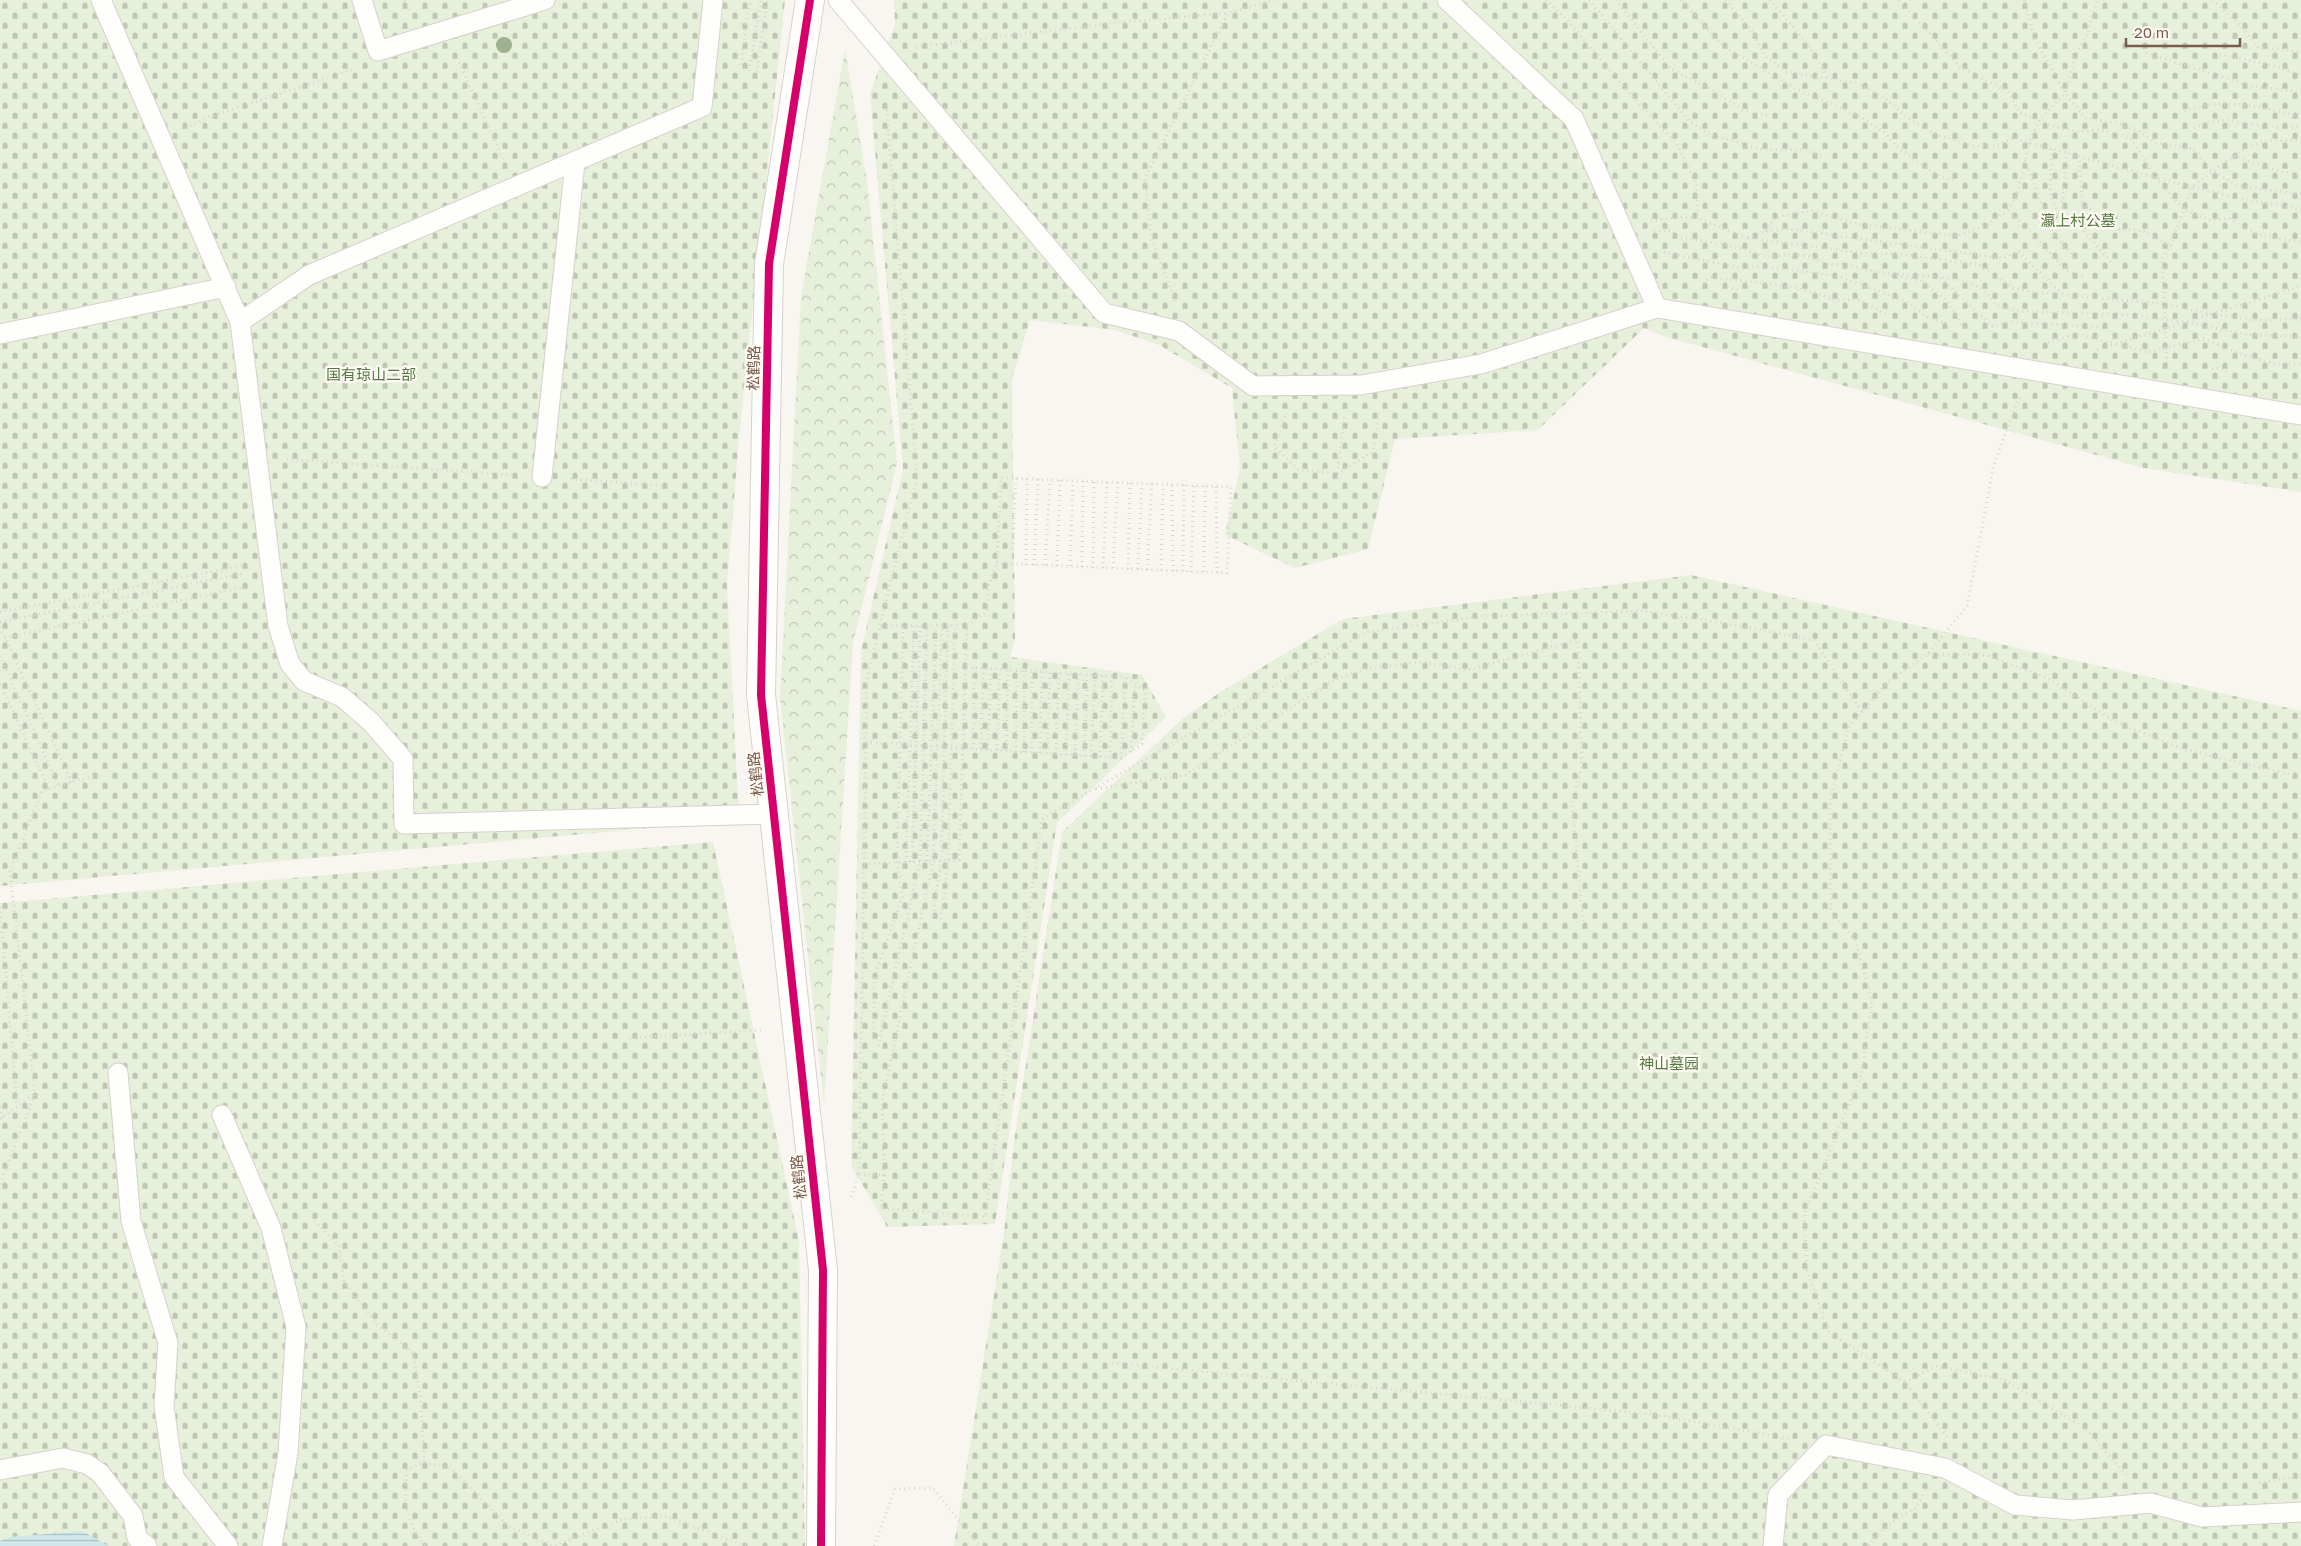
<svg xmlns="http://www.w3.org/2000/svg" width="2301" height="1546" font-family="'Golos Text','Noto Sans SC',sans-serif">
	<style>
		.forest { fill: url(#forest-crowns) }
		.cemetery { fill: url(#cemetery-stones) }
		.water { fill: url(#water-rules) }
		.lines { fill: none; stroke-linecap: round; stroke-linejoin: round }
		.service-casing { stroke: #d7d1cb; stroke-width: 21 }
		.tertiary-casing { stroke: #d7d1cb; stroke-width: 30 }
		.path { stroke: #dcd5d0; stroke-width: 3; stroke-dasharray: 1 4; stroke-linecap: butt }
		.service { stroke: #fefefd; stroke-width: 19 }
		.tertiary { stroke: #fefefd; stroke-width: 28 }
		.cycleway-casing { stroke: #fffaf3; stroke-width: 11 }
		.cycleway { stroke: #d6006c; stroke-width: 8 }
		.tree { fill: #9eb190 }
		.labels { text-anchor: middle; stroke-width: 4.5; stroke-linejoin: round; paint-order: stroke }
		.park-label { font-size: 15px; fill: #537a41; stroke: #fffaf3 }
		.street-label { font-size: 15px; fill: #7a5c4d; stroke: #fffaf3 }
	</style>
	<defs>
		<pattern id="forest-crowns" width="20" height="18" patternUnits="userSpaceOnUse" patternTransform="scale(1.25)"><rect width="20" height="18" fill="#e7f0db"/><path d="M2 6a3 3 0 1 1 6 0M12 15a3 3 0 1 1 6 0" fill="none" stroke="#c0c6b4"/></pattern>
		<pattern id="cemetery-stones" width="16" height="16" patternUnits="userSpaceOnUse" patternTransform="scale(1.25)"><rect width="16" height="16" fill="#e7f0db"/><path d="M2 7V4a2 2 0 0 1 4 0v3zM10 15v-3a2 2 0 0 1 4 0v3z" fill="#c0c6b4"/></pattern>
		<pattern id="water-rules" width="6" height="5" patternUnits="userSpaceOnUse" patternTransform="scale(1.25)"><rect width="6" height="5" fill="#d0e8ea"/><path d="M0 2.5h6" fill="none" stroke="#aebfc0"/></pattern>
	</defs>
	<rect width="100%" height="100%" fill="#f9f5f0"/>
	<path class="forest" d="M845 49 867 181 897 463 853 643 824 1105 780 699 801 296Z"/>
	<path class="cemetery" d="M0 0H785L739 438 727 583 739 820 0 886Z
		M894 0H2301V492L2144 468 1666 337 1644 328 1538 430 1395 439 1368 549 1295 568 1225 535 1240 468 1232 388 1159 345 1115 330 1030 320 1012 379 1015 640 1010 657 1142 675 1166 717 1057 823 995 1224 887 1227 851 1165 861 651 903 469 870 94 895 24Z
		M1691 575 2301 711V1546H954L1004 1232 1014 1141 1062 832 1182 719 1222 691 1343 619Z
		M713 842 799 1241 805 1546H0V903Z"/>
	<path class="water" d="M83 1531 108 1546H0V1541L10 1537Z"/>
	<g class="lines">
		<g class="service-casing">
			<path id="service" d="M101 0 240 322
				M362 0 378 51 545 0
				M713 0 702 107 309 275 240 322 278 626 290 664 304 681 342 697 371 722 403 759 404 824 774 814
				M838 0 1104 313 1179 331 1253 386 1361 385 1481 364 1657 308 2301 415
				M1447 0 1574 119 1657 308
				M0 334 226 287
				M542 477 575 162
				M118 1073 131 1221 168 1343 164 1406 174 1477 228 1546
				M222 1115 271 1228 296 1327 288 1453 272 1546
				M0 1470 63 1458 87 1464 100 1473 133 1516 137 1538 147 1546
				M1773 1546 1778 1495 1826 1445 1945 1468 2015 1505 2073 1510 2150 1503 2202 1517 2301 1512"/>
		</g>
		<g class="tertiary-casing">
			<path id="tertiary" d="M810 0 769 264 761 695 823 1270 821 1546"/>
		</g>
		<path class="path" d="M405 0 409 11
			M1546 0 1569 22 1636 101 1677 144 1696 184 1698 218
			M1589 0 1689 121 1712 136 1731 140 1760 149 1806 150 1823 156
			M1616 0 1671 69 1712 90 1743 110 1770 116
			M1681 0 1723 46 1798 90 1861 117 1884 132 1896 146 1916 161 1936 174 1954 182
			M1726 0 1752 31 1765 56 1787 72 1857 83 1886 99 1910 120 1941 136 1973 146H1996L2013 138 2156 178 2183 209 2209 220 2229 218C2254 236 2271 238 2301 242
			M1770 0C1791 24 1813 49 1827 77
			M1899 0 1960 67 2008 91 2020 113 2050 125 2077 132 2101 130 2131 138 2156 178 2252 201 2301 209
			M2024 0 2035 39 2065 93 2085 118 2116 123 2139 131 2156 143 2193 149 2212 171 2239 186 2301 194
			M2213 0 2238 23 2259 48 2285 49 2301 53
			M741 23 746 24 741 66
			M746 24 751 0
			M916 47 1113 23 1228 13
			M2146 53 2252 86 2301 92
			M2220 54 2275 66 2298 74 2301 72
			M457 58 504 161
			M749 71 761 0
			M757 72 767 0
			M2185 111C2221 98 2255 105 2292 115L2301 114
			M186 128 209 117 355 69
			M2194 128 2211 121 2230 120 2243 124 2287 128 2301 126
			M2052 149 2050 192 2061 220 2067 153
			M2079 156 2084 231 2113 265
			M2234 156 2279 171 2301 175
			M2025 160 2053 234 2077 260
			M2082 203 2119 229 2143 231 2170 246
			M2008 210 2068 271 2086 277
			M1651 221 1679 217 1698 218 1747 238 1862 253 1902 254 1980 265 2013 288 2033 292 2164 304 2211 314 2256 320 2301 319
			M1654 231H1673L1680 238 1724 244 1768 257 1787 254 1808 256 1826 264H1845L1875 272
			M1765 231 1776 216 1814 211 1857 224 1957 236 1985 226 2008 210 2017 195 2029 143 2039 120 2065 93 2075 57 2088 32 2097 0
			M1748 238 1765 231 1789 229 2001 258 2019 252 2062 294
			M1664 252 1740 268 1763 266 1838 276 1903 300 1926 316 1950 325
			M1873 272 1941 277 1969 282 1987 292 1996 305 2018 311 2129 315 2186 322 2244 334 2301 337
			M1891 275 1922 281 1949 303 1964 328
			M1941 278 1992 326 2013 322 2100 327
			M1704 284 1710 277 1794 287 1836 300H1860L1886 314
			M1722 287 1741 290
			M1175 301 1151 237 1145 178 1228 13 1275 0
			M2048 342 2076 334 2148 352 2204 339 2244 355 2276 364H2301
			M2097 350 2301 286
			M2167 363 2162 259 2170 246 2193 186 2246 147 2267 141 2301 140
			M2212 369 2221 368 2228 371
			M1285 416 1274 447 1298 469 1337 474 1373 452 1379 411
			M287 459 513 475
			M1337 473 1345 415
			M571 479 667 486
			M1172 485 1173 571
			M1216 487 1217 573
			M1012 564 1016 478
			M1026 565 1027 479
			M1034 565 1038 479
			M1045 565 1050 480
			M1057 566 1060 480
			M1070 566 1073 481
			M1082 567 1083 481
			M1093 568 1094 481
			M1103 568 1107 482
			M1113 568 1118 482
			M1128 569 1130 483
			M1138 569 1142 484
			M1147 570 1152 484
			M1161 570 1163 485
			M1183 571 1184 485
			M1191 572 1194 486
			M1204 572 1205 486
			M0 612 242 566
			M0 622 242 574
			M967 625 987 611 988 587 997 563 1001 478 1231 487 1227 573 997 563
			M0 627 72 782
			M5 638 244 587
			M1928 654 1986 655 2047 678 2116 722 2183 749 2301 777
			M0 656 59 786
			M0 684 49 789
			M866 742 1121 758 1125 677 966 667
			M973 749 974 668
			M981 749 983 668
			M988 750 991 669
			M997 750 1000 670
			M1006 751 1008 670
			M1016 752 1017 671
			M1024 752V671
			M1131 752 1135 682
			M1032 753V671
			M1040 753 1042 672
			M1047 754 1050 672
			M1056 754 1059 673
			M1066 755 1069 674
			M1075 755 1078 674
			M1084 756 1087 675
			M1091 756 1095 675
			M1100 757 1103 676
			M1110 757 1112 676
			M1121 758 1142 744 1145 690 1125 677
			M1096 789 1185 775 1336 679 1370 668 1423 662 1468 670 1578 640 1582 767 1572 806 1583 921
			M927 861 936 626
			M906 862 914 626
			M912 862 920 626
			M864 864 959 860 967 625 880 626
			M0 907 17 1106
			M933 916 941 861 948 625
			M941 919 948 860 955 625
			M630 1038 764 1030
			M873 1038 875 975 902 897 897 862 903 626
			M878 1046 920 861 927 626
			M0 1107 2 1118
			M0 1119 34 1094
			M859 1174 884 1175 882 1102 933 861 942 626
			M884 1175 881 1208 985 1217 1042 819 1367 632 1484 616 1641 611 1712 621 1814 640 1862 712
			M0 1184 35 1094 10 871 42 791 102 773
			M851 1197 859 1174 867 678 917 476 886 102
			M314 1221 339 1246 344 1282 377 1324 413 1353 421 1400 424 1462
			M1112 1363 1651 1414 1791 1439
			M1905 1382 1936 1366 2004 1380 2085 1428 2127 1476
			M1947 1437 1905 1382 1829 1332 1807 1271 1804 1214 1861 1076 1872 1001 1855 940 1831 912 1830 802 1848 728 1887 683 1928 654 1967 606 1994 464 2019 397
			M2259 1483 2301 1475
			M425 1546C405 1520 404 1503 407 1470L424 1462 451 1468 508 1526 553 1546 623 1519 665 1516 746 1546
			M874 1546 895 1489 933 1488 979 1546
			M1869 1546 1875 1537 1896 1519 1916 1508 1924 1494"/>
		<use href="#service" class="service"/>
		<use href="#tertiary" class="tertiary"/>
		<g class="cycleway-casing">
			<path id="cycleway" d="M810 0 769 264 761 695 823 1270 821 1546"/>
		</g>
		<use href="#cycleway" class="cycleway"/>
	</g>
	<circle class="tree" cx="504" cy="45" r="8"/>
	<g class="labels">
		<g class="park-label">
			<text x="2078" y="226">瀛上村公墓</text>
			<text x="371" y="380">国有琼山二部</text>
			<text x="1669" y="1069">神山墓园</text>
		</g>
		<g class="street-label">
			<text transform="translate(754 368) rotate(-89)" y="5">松鹤路</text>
			<text transform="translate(756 774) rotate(-96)" y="5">松鹤路</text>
			<text transform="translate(799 1177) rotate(-96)" y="5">松鹤路</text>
		</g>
	</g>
	<path d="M2126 38v8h114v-8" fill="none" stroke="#7a5c4d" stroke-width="2.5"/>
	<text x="2134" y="38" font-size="15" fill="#7a5c4d" stroke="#fffaf3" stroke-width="4" paint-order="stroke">20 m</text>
</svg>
